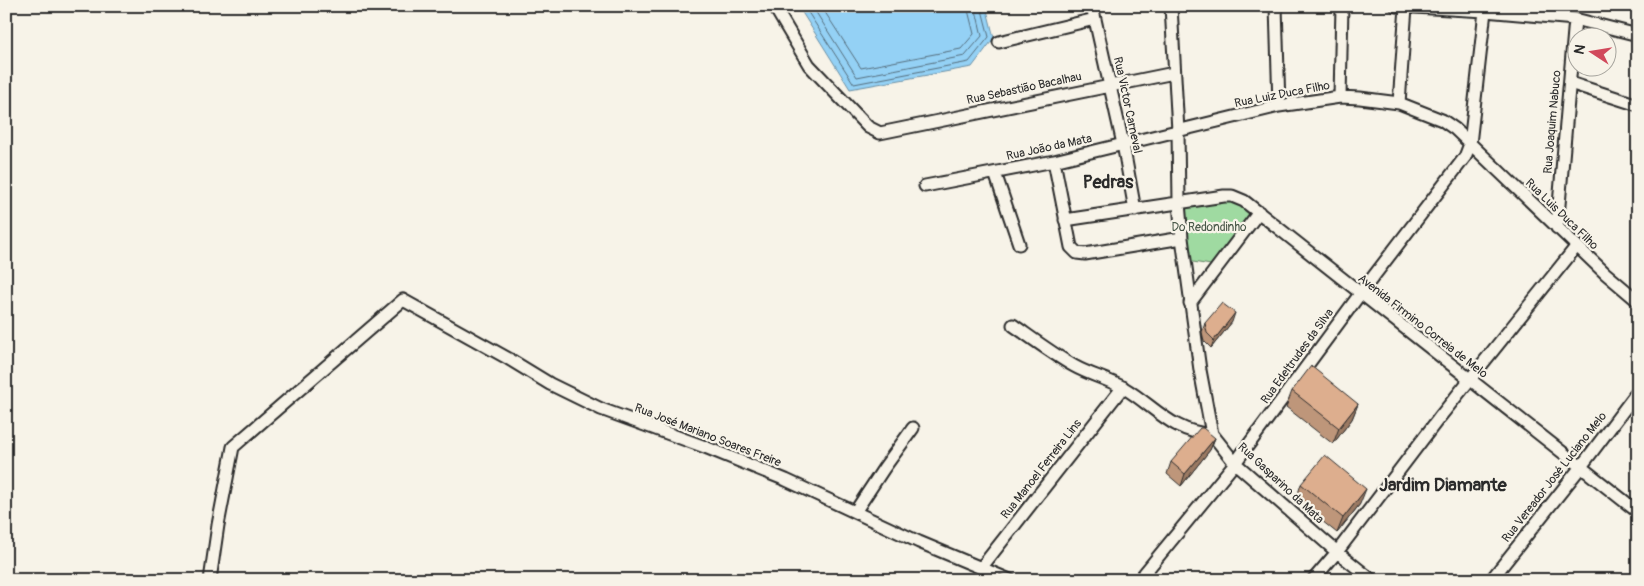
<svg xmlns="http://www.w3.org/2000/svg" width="1644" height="586" font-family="Pangolin,sans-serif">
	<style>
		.green { fill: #9fdaa1; stroke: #658266 }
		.water { fill: #94d1f5; stroke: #6a8fa4 }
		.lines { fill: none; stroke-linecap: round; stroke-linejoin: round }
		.shore { stroke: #556d7c; stroke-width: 1 }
		.minor-casing { stroke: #2b2b2b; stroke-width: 15 }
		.minor { stroke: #f7f3e8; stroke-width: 11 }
		.wall { fill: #be967a; stroke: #2b2b2b }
		.shaded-wall { fill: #9b7a63; stroke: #2b2b2b }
		.building { fill: #ddae8e; stroke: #2b2b2b }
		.labels { text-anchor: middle; stroke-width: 4.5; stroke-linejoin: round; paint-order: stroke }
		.street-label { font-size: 12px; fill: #2b2b2b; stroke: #f7f3e8 }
		.park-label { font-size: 12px; fill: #485748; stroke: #f7f3e8 }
		.district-label { font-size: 18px; font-weight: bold; fill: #2b2b2b; stroke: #f7f3e8 }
	</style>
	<rect width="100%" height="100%" fill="#f7f3e8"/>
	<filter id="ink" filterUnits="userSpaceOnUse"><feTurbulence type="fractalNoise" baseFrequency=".02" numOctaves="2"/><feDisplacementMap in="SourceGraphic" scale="10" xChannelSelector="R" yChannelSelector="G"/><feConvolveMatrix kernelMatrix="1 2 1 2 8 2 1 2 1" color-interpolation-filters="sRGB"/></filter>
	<g filter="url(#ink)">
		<path class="green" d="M1211 202C1224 202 1244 201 1252 213L1211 265 1187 261 1182 205Z"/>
		<path class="water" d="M798 6H986L994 38 972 67 850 89Z"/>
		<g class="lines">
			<path class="shore" d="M804 6 854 84 969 62 989 37 981 6
				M812 6 857 77 965 56 982 36 975 6
				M821 6 861 68 961 49 974 34 967 6"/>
			<g class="minor-casing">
				<path id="minor" d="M774 6 809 65 868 127 880 133 1174 73
					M1092 6 1123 144 1135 210
					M1171 6 1178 131 1179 203 1182 238 1200 370 1212 434 1235 463 1337 552 1372 580
					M1276 6 1279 106
					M1396 6 1485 11 1575 19 1638 35
					M999 42 1095 19
					M1570 83 1638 105
					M1340 97 1342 6
					M1399 103 1406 7
					M1054 161 1071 247 1077 253 1085 254 1182 238
					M995 173 1019 244
					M925 186 1054 161 1279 106 1340 97 1360 98 1399 103 1442 120 1455 129 1605 273 1638 301
					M1065 220 1224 196H1232L1244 201 1638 512
					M1557 228 1575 19
					M1190 303 1259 212
					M1013 325C1033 339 1053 354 1074 366 1090 375 1108 379 1124 388 1153 405 1174 434 1211 434
					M855 512 884 468 913 428
					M981 568 1123 387
					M210 580 218 525 233 447 403 300 509 359 550 384 601 409 705 447 786 480 919 542 1010 580
					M1139 580 1235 463 1360 294 1465 157 1470 144 1485 11
					M1313 580 1337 552 1439 418 1576 247
					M1491 580 1580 468 1638 391"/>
			</g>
			<use href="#minor" class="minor"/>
		</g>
		<path class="wall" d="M1232 322 1211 348 1204 341 1202 332 1205 323Z
			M1292 391 1358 404 1352 419 1333 444 1286 407Z
			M1215 438 1210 450 1181 486 1167 474 1171 462Z
			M1301 484 1360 504 1337 533 1296 500Z
			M1638 485V495L1635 493Z"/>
		<path class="shaded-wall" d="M1235 313 1232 322 1211 348 1214 340Z
			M1358 404 1352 419 1333 444 1339 428Z
			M1215 438 1210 450 1181 486 1185 474Z
			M1366 489 1360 504 1337 533 1343 518Z"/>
		<path class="building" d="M1222 303 1235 313 1214 340 1207 333 1205 323Z
			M1311 366 1358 404 1339 428 1292 391Z
			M1200 428H1203L1215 438 1185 474 1171 462Z
			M1325 455 1366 489 1343 518 1301 484Z
			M1000 574 1010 579H1015V580H998Z"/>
	</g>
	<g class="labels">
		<g class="street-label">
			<text transform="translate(1024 88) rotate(-12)" y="4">Rua Sebastião Bacalhau</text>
			<text transform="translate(1282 94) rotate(-11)" y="4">Rua Luiz Duca Filho</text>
			<text transform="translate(1128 105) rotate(78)" y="4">Rua Victor Carneval</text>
			<text transform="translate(1552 122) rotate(-85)" y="4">Rua Joaquim Nabuco</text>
			<text transform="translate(1049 147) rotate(-12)" y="4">Rua João da Mata</text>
			<text transform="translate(1562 214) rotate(44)" y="4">Rua Luis Duca Filho</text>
			<text transform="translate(1423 326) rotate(38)" y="4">Avenida Firmino Correia de Melo</text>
			<text transform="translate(1297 356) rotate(-54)" y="4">Rua Edeltrudes da Silva</text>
			<text transform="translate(708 435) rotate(21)" y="4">Rua José Mariano Soares Freire</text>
			<text transform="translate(1041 469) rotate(-52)" y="4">Rua Manoel Ferreira Lins</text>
			<text transform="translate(1554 477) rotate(-52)" y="4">Rua Vereador José Luciano Melo</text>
			<text transform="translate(1281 483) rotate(43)" y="4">Rua Gasparino da Mata</text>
		</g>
		<g class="park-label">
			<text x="1209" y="231">Do Redondinho</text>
		</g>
		<g class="district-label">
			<text x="1108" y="188">Pedras</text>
			<text x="1443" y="491">Jardim Diamante</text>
		</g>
	</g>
	<rect width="1644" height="586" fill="none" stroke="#f7f3e8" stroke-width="25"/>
	<rect x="12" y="12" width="1619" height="561" fill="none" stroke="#2b2b2b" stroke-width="2" filter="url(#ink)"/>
	<g transform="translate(1592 52) rotate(282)"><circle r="24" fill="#f7f3e8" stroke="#a5a39c"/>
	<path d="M0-4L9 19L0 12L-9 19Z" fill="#d1495b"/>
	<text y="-8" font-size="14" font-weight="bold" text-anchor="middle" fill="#2b2b2b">N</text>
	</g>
</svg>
